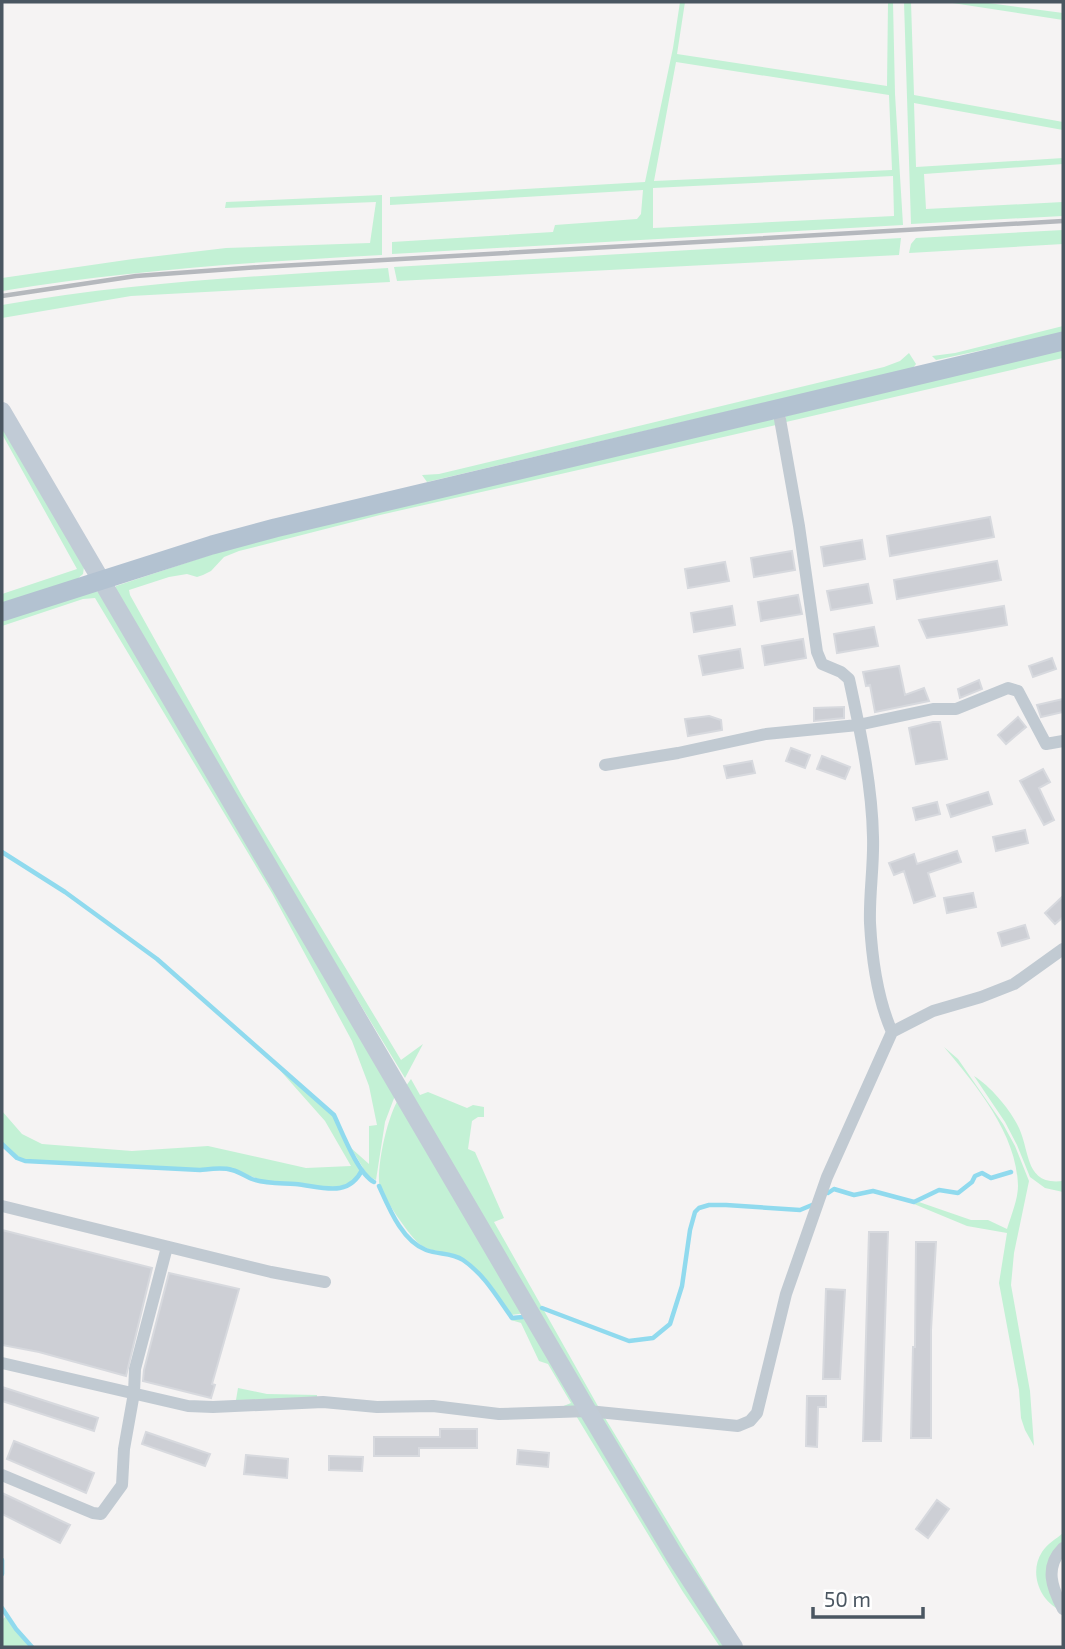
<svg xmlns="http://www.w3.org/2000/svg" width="1065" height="1649" font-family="'Exo 2',sans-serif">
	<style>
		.green { fill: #c3f1d5; fill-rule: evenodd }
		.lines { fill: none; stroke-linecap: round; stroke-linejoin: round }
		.stream { stroke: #90daee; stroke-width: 4.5 }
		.building { fill: #cdcfd5; stroke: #d7d9de; stroke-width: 2 }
		.street { stroke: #c1cad2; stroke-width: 12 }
		.secondary { stroke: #c1cbd6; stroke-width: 18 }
		.primary { stroke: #b3c2d1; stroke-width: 19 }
		.rail { stroke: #b5b8bd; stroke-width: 4.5 }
	</style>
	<rect width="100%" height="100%" fill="#f5f3f3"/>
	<path class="green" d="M680 2H685L677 54 887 86 888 2H893L895 94 903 225 392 254V242L553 232 555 225 637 219 641 214 643 190 390 205V197L645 182 673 48ZM676 62 889 95 892 170 654 181ZM893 176 894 216 653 228V188Z
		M904 2H911L914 95 1063 122V130L914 103 916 167 1063 158V164L924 174 926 209 1063 202V216L911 224Z
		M946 2H981L1063 13V20Z
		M382 195V255C254 262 128 270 2 291V278L133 259 226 248 370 243 376 202 225 208 226 202Z
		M1063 230V244L909 253 911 244 916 238Z
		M901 238 899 255 397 281 394 267Z
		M388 268 390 282 131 296 2 318V305C130 282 259 276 388 268Z
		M1063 326V333L936 360 932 356 955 353Z
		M1063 348V358L786 422V416Z
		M909 353 916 364 913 368 427 482 422 475 439 474 884 367 900 361Z
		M770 418 775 420 776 425 380 515 239 551 224 557 211 571 203 575 197 577 187 574 169 577 129 590 130 595 242 796 401 1060 423 1044 405 1078 276 866 114 590 116 586 222 551 295 532Z
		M2 422 84 567 83 574 76 580 2 604V594L77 569 2 434Z
		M95 590 99 593 396 1093 385 1122 376 1180 368 1176 351 1148 369 1164V1126L377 1125 369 1086 352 1041 272 893 95 598 83 599 2 626V618Z
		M944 1047 958 1059 1003 1124 1015 1146 1029 1181 1014 1253 1011 1285 1030 1391 1034 1446 1025 1430 1021 1418 1019 1390 999 1283 1007 1233 967 1226 914 1204 919 1202 971 1220H988L1007 1229C1011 1216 1018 1199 1018 1186 1017 1134 976 1085 944 1047Z
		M278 1068 333 1115 349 1150 361 1168 357 1179 342 1186 324 1189 296 1183 267 1182 231 1169H200L26 1160 18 1158 2 1144V1111L22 1134 42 1144 132 1151 208 1146 306 1168 351 1166 325 1121Z
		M974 1076C990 1086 1008 1107 1017 1124 1031 1149 1023 1186 1063 1181V1192L1045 1188 1030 1177 1017 1145 1005 1122Z
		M411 1079 420 1095 428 1092 467 1108 473 1105 484 1107V1117H478L472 1121 468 1149 475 1152 504 1218 494 1222 599 1408 591 1407 406 1086Z
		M399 1098 526 1313 511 1315C498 1296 485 1275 466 1261 452 1250 434 1254 421 1245 412 1240 379 1192 379 1182 378 1161 387 1118 399 1098Z
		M528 1317 580 1409H556L571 1403 548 1364 539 1361 521 1323 511 1320Z
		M238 1388 267 1394 317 1395V1399L236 1400Z
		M582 1413 727 1647H720L683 1592 575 1414Z
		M596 1417 605 1418 741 1643 739 1647Z
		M1063 1533V1543L1054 1552 1060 1610C1039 1600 1029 1572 1042 1552 1047 1544 1056 1539 1063 1533Z
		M7 1615 15 1630 31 1647H4L2 1645V1620Z"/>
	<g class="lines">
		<path class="stream" d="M2 852 65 892 157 959 334 1115C342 1132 358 1174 374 1182
			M2 1144 17 1158 25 1161 200 1170C211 1169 222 1167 232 1170 240 1172 245 1176 252 1179 266 1184 281 1183 295 1184 320 1186 348 1199 362 1170
			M379 1186C389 1208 402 1241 426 1250 439 1255 451 1252 463 1260 484 1274 497 1297 512 1318L523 1317
			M828 1193 834 1189 854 1195 873 1191 914 1202 939 1190 958 1193 972 1182 975 1176 982 1173 991 1178 1011 1172
			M542 1308 629 1341 653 1338 670 1324 682 1286 690 1230 695 1212 699 1208 709 1205H726L800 1210 812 1205
			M2 1560V1574
			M2 1608 16 1629 32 1647"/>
	</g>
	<path class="building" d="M990 517 994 537 890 556 887 536Z
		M862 540 865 559 824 566 821 547Z
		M792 551 795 570 754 577 751 558Z
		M997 561 1001 580 897 599 894 580Z
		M725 562 729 581 688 588 685 569Z
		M868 584 872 603 831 610 827 591Z
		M798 595 802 614 761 621 758 602Z
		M732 606 735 625 694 632 691 613Z
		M1004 606 1007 625 966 632 927 638 919 620Z
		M874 627 878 646 837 653 834 634Z
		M803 639 806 658 765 665 762 646Z
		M740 649 743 668 703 675 699 656Z
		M1052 658 1056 669 1033 677 1029 666Z
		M899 666 905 695 924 688 929 701 875 712 870 685 866 686 863 672Z
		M979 680 982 689 960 698 958 689Z
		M1063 699V712L1041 717 1037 705Z
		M844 707V718L814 721V708Z
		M709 716 721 720 722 730 688 736 685 719Z
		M1018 717 1026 727 1006 744 998 735Z
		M933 722H940L947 759 916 764 909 728Z
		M791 748 810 755 805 768 786 761Z
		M822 756 850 767 845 779 817 769Z
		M752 761 755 773 727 778 724 766Z
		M1043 769 1050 782 1039 788 1054 820 1044 825 1020 781Z
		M988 792 992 804 951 817 947 805Z
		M937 802 940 814 916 820 913 808Z
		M1025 830 1028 843 996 851 993 837Z
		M957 851 961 862 928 873 935 896 914 903 904 871 894 875 889 863 914 854 917 864Z
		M973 893 976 907 947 913 944 898Z
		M1063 896V917L1055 924 1045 913Z
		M1025 925 1029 938 1002 946 998 933Z
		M2 1230 152 1268 126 1376 39 1352 2 1345Z
		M869 1232H888L881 1441H863Z
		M916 1242H936L931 1330V1438H911L913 1347H915Z
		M169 1273 239 1289 212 1384 215 1385 211 1398 143 1381 144 1370Z
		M826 1289 845 1290 840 1379H823Z
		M2 1387 98 1418 94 1431 2 1401Z
		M807 1396H826V1407H818L817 1447 806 1446Z
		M440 1429H477V1448H419V1456H374V1437H440Z
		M146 1432 210 1454 205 1466 142 1444Z
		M14 1441 94 1473 86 1493 7 1459Z
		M518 1450 549 1453 548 1467 517 1464Z
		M246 1455 288 1459 287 1478 244 1474Z
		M329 1456 363 1457 362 1471 329 1470Z
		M2 1493 70 1525 60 1543 2 1514Z
		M937 1500 949 1509 928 1538 916 1529Z"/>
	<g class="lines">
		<path class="street" d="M778 408 799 526 817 652 822 664 841 672 849 679C860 730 872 784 873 837 874 866 869 894 870 923 872 960 877 998 892 1032
			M605 765 678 753 766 734 858 725 933 709H956L1008 688 1018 691 1046 744 1063 741
			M2 1206 271 1272 325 1282
			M2 1363 188 1406 213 1407 323 1402 377 1407 433 1406 499 1414 588 1411 738 1426 750 1421 757 1413 786 1294 827 1177 892 1032 933 1011 981 997 1014 984 1063 949
			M2 1475 93 1513 101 1514 122 1485 124 1449 134 1393 135 1369 167 1247
			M1063 1548C1044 1567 1052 1588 1063 1609"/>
		<path class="secondary" d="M2 411 588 1411 674 1555 734 1647"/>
		<path class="primary" d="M2 612 212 545 275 528 1063 341"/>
		<path class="rail" d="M2 296 136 276 261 267 1063 221"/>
	</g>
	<rect width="1065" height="1649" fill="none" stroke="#4a5661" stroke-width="7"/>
	<path d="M813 1607v10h110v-10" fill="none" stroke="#4a5661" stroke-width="3.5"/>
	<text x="824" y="1607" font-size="21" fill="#4a5661" stroke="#ffffff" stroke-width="5" paint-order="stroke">50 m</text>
</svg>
